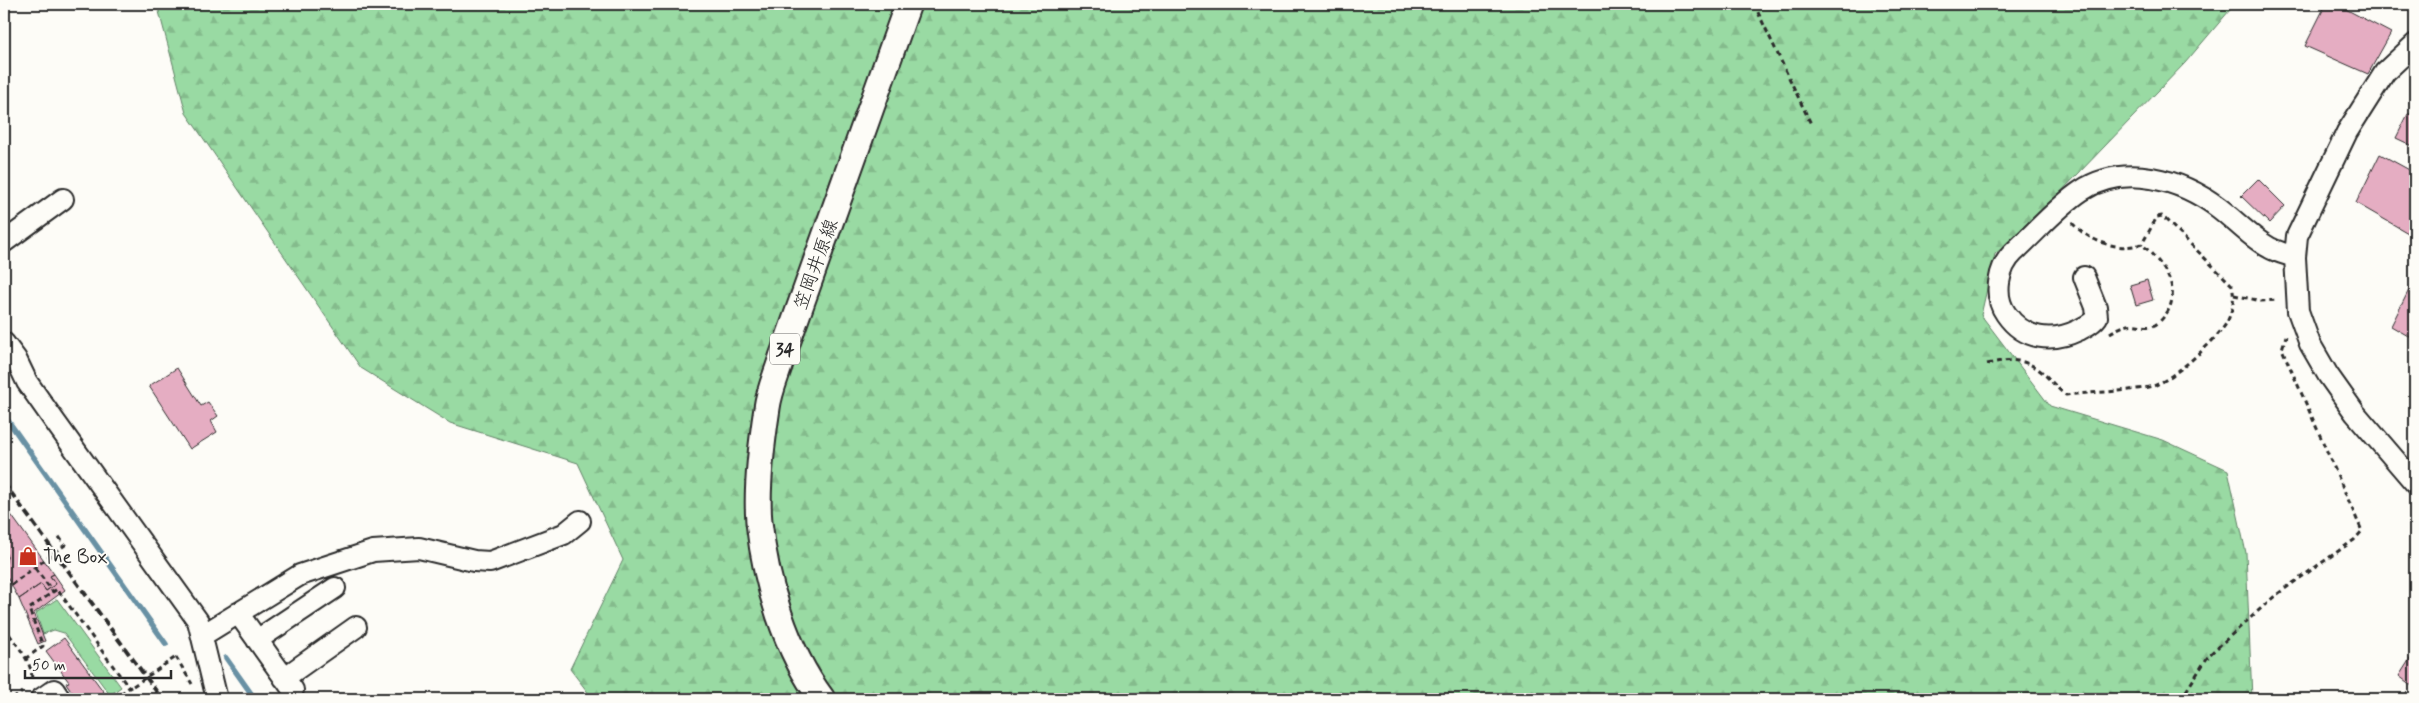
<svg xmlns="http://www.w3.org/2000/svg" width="2419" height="703" font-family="Mynerve,'Klee One',sans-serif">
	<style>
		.grass { fill: #99daa3; stroke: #628267 }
		.forest { fill: url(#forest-firs); stroke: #628267 }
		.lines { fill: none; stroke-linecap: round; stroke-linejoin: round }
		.stream { stroke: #6991a4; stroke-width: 5.5 }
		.building { fill: #e5adc2; stroke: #2b2b2b }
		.minor-casing { stroke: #2b2b2b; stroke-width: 24 }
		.major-casing { stroke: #2b2b2b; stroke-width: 29 }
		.path { stroke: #2b2b2b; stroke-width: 3; stroke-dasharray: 5 4; stroke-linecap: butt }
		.minor { stroke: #fdfcf7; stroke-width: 20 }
		.major { stroke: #fdfcf7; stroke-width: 25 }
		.rail { stroke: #2b2b2b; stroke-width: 4; stroke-dasharray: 8 4; stroke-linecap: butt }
		.path-bridge { stroke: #2b2b2b; stroke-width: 3; stroke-dasharray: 5 4; stroke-linecap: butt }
		.labels { text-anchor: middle; stroke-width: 4; stroke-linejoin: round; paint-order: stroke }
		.shield { fill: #fdfcf7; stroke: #6a6a68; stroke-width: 1 }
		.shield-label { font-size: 18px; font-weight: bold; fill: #2b2b2b }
		.street-label { font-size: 19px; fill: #2b2b2b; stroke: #fdfcf7 }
		.poi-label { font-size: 19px; fill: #2b2b2b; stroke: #fdfcf7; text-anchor: start }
	</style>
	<defs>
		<pattern id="forest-firs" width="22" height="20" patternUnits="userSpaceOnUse" patternTransform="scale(1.25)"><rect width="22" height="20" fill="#99daa3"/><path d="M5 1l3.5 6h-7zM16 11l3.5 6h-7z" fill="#84bb8c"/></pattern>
	</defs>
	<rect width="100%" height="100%" fill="#fdfcf7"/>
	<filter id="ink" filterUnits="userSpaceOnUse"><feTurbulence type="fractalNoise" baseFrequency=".02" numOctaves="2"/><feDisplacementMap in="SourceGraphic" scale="10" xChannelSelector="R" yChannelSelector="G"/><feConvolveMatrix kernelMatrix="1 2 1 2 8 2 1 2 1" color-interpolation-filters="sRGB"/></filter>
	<g filter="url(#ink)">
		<path class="grass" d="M57 599 121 687 110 695 64 633 54 630 43 634 36 613Z"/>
		<path class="forest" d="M157 4H2235L2185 63 2024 230 1995 254 1981 315 2050 406 2163 440 2228 470 2246 553 2252 699H593L570 669 623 560 578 463 450 423 361 368 186 113Z"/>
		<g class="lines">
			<path class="stream" d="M4 415 166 644
				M226 658 255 699"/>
		</g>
		<path class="building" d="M2326 4H2336L2391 33 2368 74 2305 46Z
			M2408 114H2415V147L2396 138Z
			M2380 154 2415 173V237L2356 203Z
			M2258 179 2285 206 2269 223 2241 196Z
			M2415 278V340L2391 326Z
			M2147 280 2153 300 2136 305 2130 285Z
			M177 368 201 406 208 402 218 416 211 421 217 432 190 449 149 386Z
			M4 505 54 574 50 576 56 584 46 591 41 584 19 599 4 572 7 557 4 549Z
			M4 549 7 557 4 567Z
			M54 574 65 590 34 613 45 641 38 644 19 599 41 584 46 591 56 584 50 576Z
			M64 638 106 695 101 699H77L66 683 69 682 46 651Z
			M2415 651V688L2399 676Z"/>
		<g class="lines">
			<g class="minor-casing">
				<path id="minor" d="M2415 44 2385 72 2347 132 2297 236 2295 257 2298 311 2310 344 2328 375 2355 413 2415 483
					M4 242 63 199
					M2084 277 2096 307 2097 317C2092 324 2086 326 2079 330 2052 343 2024 340 2006 314 1993 296 1998 267 2014 252 2036 232 2057 207 2081 191 2124 163 2181 179 2219 208 2236 221 2251 238 2270 248 2277 252 2286 254 2295 257
					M4 343 16 359 27 382 53 419 198 621 217 699
					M238 613 293 690
					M203 635 300 575 373 551 419 548 474 561 490 562 564 534 580 521
					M257 640 335 588
					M284 678 356 627
					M41 699 54 690 60 699"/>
			</g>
			<g class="major-casing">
				<path id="major" d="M822 699C785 649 766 584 759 522 756 489 762 441 767 408 769 391 777 374 782 357L908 4"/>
			</g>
			<path class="path" d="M1754 4 1811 124
				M2234 295 2261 301 2278 300
				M2110 333C2115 330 2122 326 2128 325 2137 323 2146 329 2155 325 2160 322 2165 316 2168 311 2182 284 2159 261 2142 244
				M1987 364C2009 359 2024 357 2043 373 2051 380 2057 389 2066 395 2091 392 2130 392 2153 386 2171 381 2218 339 2227 322 2233 310 2235 298 2232 285L2162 216 2157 217 2142 244C2117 252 2089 241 2072 223
				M35 568 53 592
				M4 590 65 545 57 534
				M4 627C13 641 36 664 31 682
				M176 657 192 684
				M25 659 43 646 29 609 57 589 129 688 133 686
				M13 699 22 692
				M113 699 129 688
				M2181 699 2209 655 2276 595 2354 540 2362 531 2282 349 2286 336"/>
			<use href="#minor" class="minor"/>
			<use href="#major" class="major"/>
			<path class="rail" d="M4 483 162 699"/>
			<path class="path-bridge" d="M133 686 176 657"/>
		</g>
	</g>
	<defs>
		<g id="shop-bare" transform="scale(1.5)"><path d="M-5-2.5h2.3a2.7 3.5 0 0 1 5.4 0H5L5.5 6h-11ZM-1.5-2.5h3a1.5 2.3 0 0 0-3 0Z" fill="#c8321e" stroke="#fdfcf7" stroke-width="2.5" paint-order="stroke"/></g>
	</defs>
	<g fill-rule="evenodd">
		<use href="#shop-bare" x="28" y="556"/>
	</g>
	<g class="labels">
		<rect class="shield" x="770" y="333.5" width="30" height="31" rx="4"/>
		<g class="shield-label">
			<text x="785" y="355">34</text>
		</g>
		<g class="street-label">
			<text transform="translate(815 264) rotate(-70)" y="7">笠岡井原線</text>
		</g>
		<g class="poi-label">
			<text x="43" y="563">The Box</text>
		</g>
	</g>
	<rect width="2419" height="703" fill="none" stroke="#fdfcf7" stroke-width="20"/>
	<rect x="10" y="10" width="2399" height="683" fill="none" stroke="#2b2b2b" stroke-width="2" filter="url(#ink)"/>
	<path d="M25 670v8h146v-8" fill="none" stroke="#2b2b2b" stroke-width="2.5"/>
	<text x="32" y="670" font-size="15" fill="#2b2b2b" stroke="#fdfcf7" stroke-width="4" paint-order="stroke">50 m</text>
</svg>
